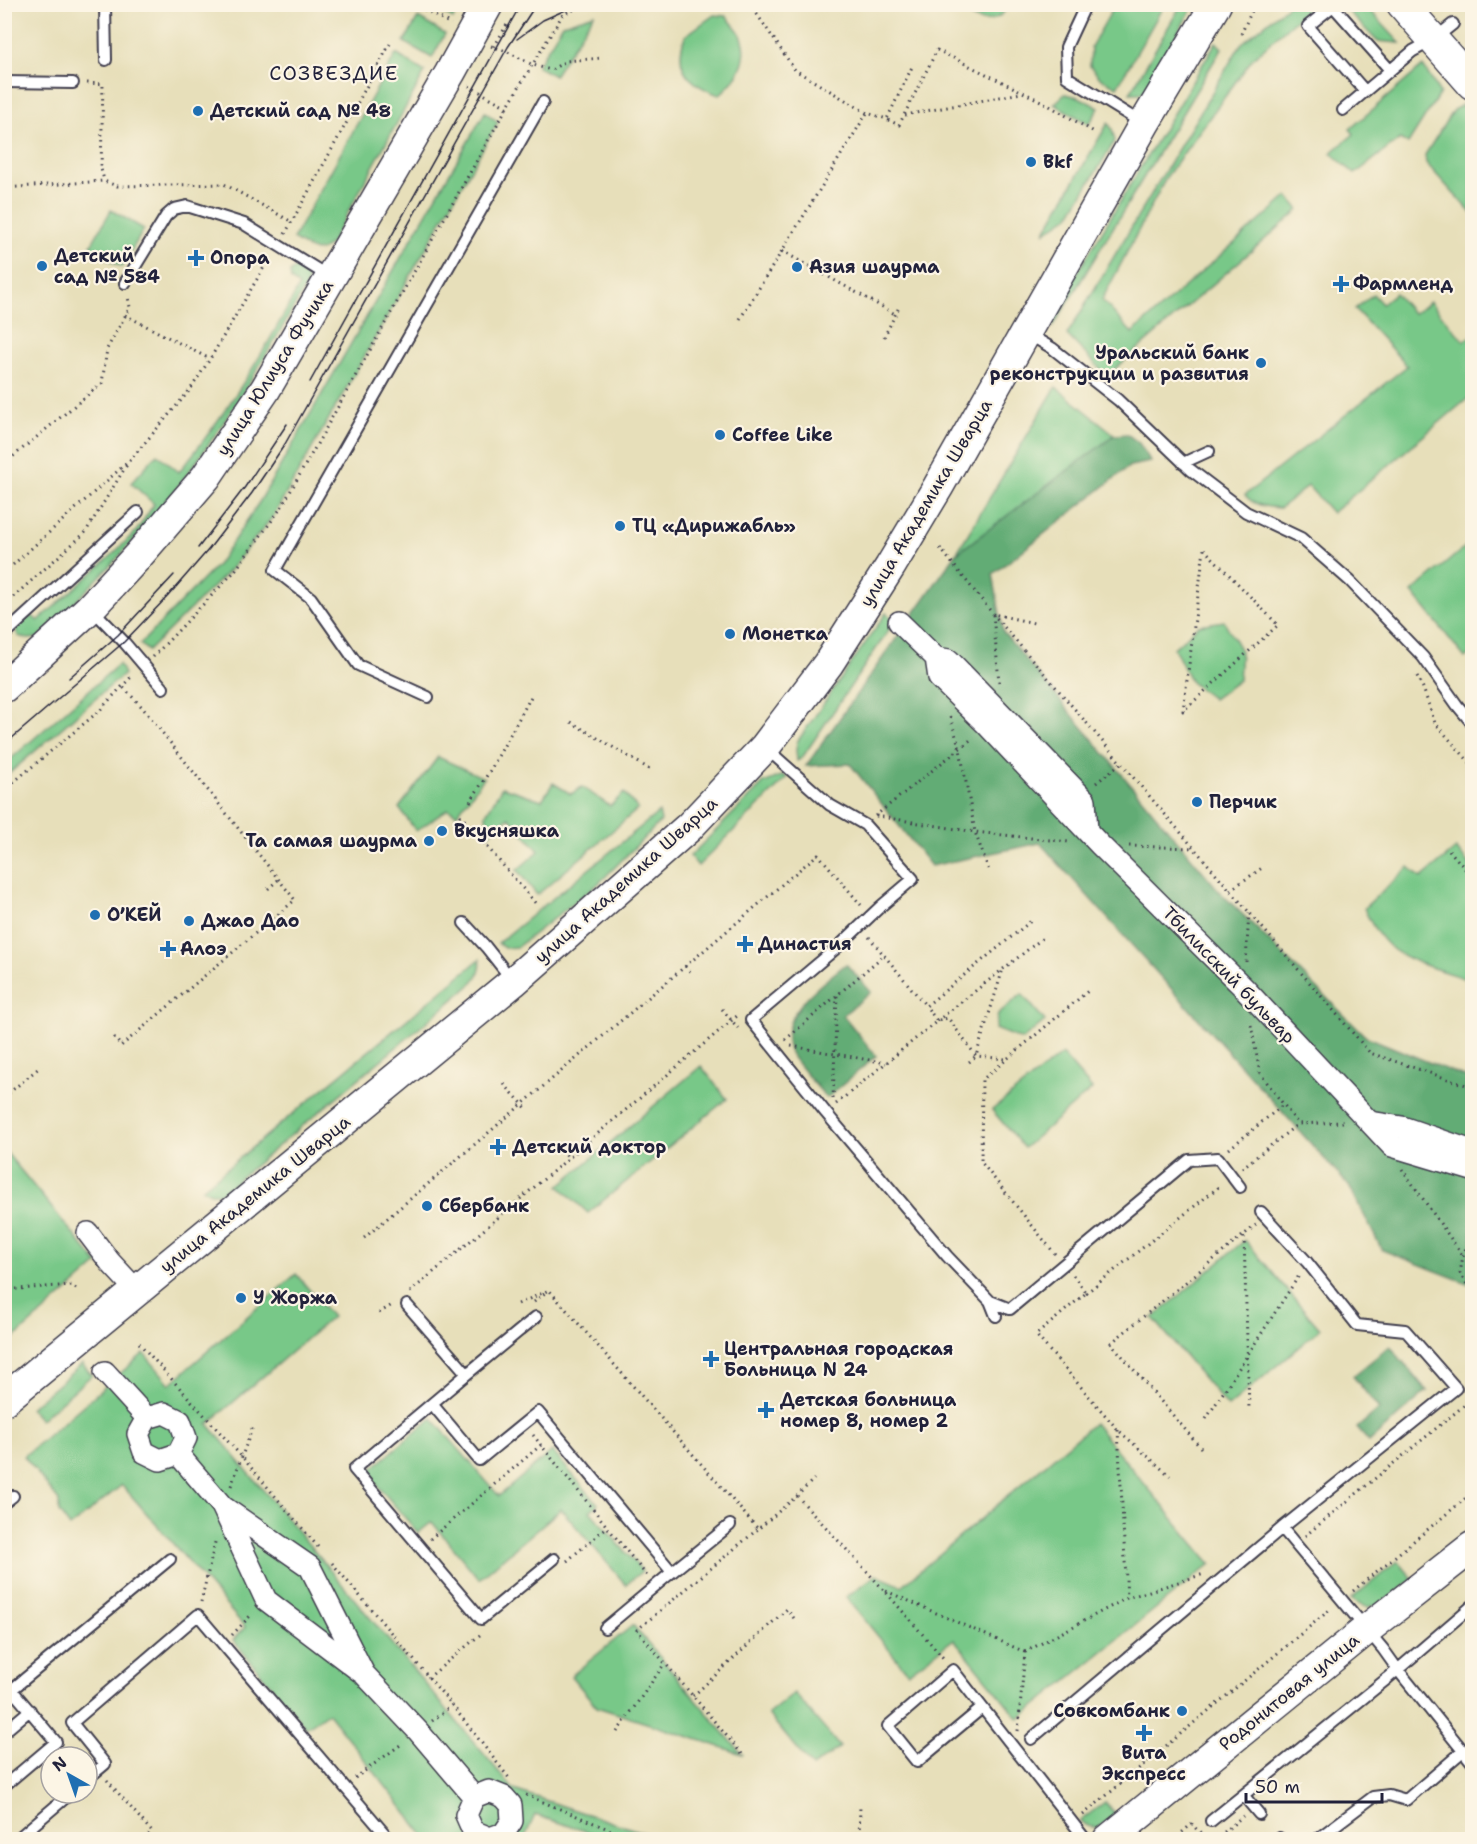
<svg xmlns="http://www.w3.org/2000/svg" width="1477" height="1844" font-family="'Shantell Sans',sans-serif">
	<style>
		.green { fill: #78c888; stroke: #4d7562; stroke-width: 1.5 }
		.forest { fill: #62ac74; stroke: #426758; stroke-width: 1.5 }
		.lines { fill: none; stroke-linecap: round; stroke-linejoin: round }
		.lane-casing { stroke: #403e4e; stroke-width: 14 }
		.street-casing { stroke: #403e4e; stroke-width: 24 }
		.secondary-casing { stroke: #403e4e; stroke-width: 33 }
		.path { stroke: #403e4e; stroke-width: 3; stroke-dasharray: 1.5 4.5; stroke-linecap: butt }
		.lane { stroke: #fff; stroke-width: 10 }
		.street { stroke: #fff; stroke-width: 21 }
		.secondary { stroke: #fff; stroke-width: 30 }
		.tram { stroke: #22223b; stroke-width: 1.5 }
		.poi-dot { fill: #1f6fb2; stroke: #fcf5e5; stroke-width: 2 }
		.labels { text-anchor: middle; stroke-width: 4.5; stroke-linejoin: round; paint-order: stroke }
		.poi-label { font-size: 18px; font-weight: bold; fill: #22223b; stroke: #fcf5e5; text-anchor: start }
		.street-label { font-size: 18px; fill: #22223b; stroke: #fcf5e5 }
		.neighbourhood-label { font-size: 20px; letter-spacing: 1.5px; fill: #22223b; stroke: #fcf5e5 }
	</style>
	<rect width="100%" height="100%" fill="#fcf5e5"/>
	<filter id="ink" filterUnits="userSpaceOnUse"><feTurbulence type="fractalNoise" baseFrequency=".0167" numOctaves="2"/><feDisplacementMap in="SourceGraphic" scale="12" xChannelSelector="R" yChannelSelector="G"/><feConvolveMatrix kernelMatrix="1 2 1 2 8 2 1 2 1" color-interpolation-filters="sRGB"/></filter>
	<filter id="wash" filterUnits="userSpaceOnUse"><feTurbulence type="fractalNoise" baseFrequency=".008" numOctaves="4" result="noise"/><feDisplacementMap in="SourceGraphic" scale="24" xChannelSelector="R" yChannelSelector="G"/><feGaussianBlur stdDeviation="1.35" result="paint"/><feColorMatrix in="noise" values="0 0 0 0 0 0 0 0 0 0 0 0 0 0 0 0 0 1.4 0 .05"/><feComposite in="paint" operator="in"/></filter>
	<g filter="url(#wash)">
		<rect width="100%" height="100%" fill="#e7dfba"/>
		<path class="green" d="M427 4H461V5L453 19Z
			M1290 4 1312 5 1253 58 1167 176 1102 300 1132 333 1288 196 1299 210 1109 374 1101 370 1067 335 1241 44Z
			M960 5V4L1009 5C997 26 973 25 960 5Z
			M1115 5H1164L1117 87 1100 78 1090 66 1091 47Z
			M1181 5H1194L1143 93H1130Z
			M1342 5H1365L1400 43 1377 41Z
			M594 14 554 76 537 66 563 24Z
			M714 15 726 16C731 22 738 29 741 35 752 58 736 81 719 95 702 89 680 77 681 55 681 49 683 42 685 36Z
			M418 18 445 34 432 58 404 42Z
			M1216 42 1222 48 1053 327 1050 318Z
			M396 54 425 72 331 243C316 258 309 248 293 239Z
			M1423 66 1440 93 1408 144 1400 139 1355 174 1331 153 1354 134 1350 129Z
			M1065 94 1079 97 1099 108 1089 124 1054 104Z
			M1462 105 1472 111V214L1426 163 1425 155 1453 110Z
			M485 112 498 122 274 515 229 571 148 651 140 644 218 564 260 501Z
			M1108 123 1112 129 1115 141 1069 216 1044 233Z
			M111 210 144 229 122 267 89 249Z
			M299 268 305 271 308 282C264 361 218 438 161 508 123 555 81 596 39 638L28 639 18 636 15 627 31 615 38 621 110 557 137 530 154 504 131 483 157 454 179 472C226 414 265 352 299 286L291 280 290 273 294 269Z
			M1395 293 1413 314 1430 302 1464 341 1472 336V395L1332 513 1308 486 1280 508C1266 507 1254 506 1245 495L1407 366 1355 309 1373 294 1382 304Z
			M1056 387 1115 435 956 554Z
			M1472 541V652L1465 658 1412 592Z
			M886 613 895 621 802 758 797 761 796 750 797 742Z
			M1224 621 1241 651 1239 680 1213 699 1191 682 1174 648 1199 625Z
			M119 664 124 674 5 777V764Z
			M438 757 484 778 457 814 448 809 416 831 399 808Z
			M784 775 787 778 698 866 690 856 764 783Z
			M553 783 571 794 582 787 610 806 624 793 638 809 537 895 517 870 539 851 509 817 488 835 486 814 502 787 542 800Z
			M659 812 661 821 598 884 517 947 504 948 498 943Z
			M1456 849 1472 867V981C1450 973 1407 962 1390 947 1378 937 1370 922 1364 908L1409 867 1421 878Z
			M480 959C485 979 461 992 448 1004L222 1193H211L202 1189Z
			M1022 994 1045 1021 1022 1040 995 1029 998 1014Z
			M1062 1054 1092 1089 1024 1148 992 1110Z
			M701 1066 727 1099 588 1213 559 1186Z
			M5 1151 98 1264 5 1346H4Z
			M1245 1240 1320 1329 1228 1407 1153 1318Z
			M296 1274 332 1317 208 1424 514 1790 663 1839H610L535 1815 524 1839H427L328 1713 306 1728 233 1640 245 1627 122 1485 70 1527 59 1512V1501L24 1456 144 1353 170 1384Z
			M82 1364 92 1375 40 1420 30 1408Z
			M432 1418 499 1496 552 1451 598 1504 590 1511 642 1571 626 1585 561 1509 479 1579 432 1522 418 1533 367 1473Z
			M1094 1423 1211 1564 1019 1719 954 1639 908 1673 846 1597 876 1575 902 1586Z
			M1398 1561 1413 1579C1403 1587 1382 1606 1368 1607 1361 1607 1357 1603 1351 1599Z
			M633 1625 637 1630 742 1754 597 1707 571 1676Z
			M794 1693 840 1747 812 1767 768 1714Z
			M1105 1802 1115 1814 1098 1828 1088 1826 1080 1821Z"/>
		<path class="forest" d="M1127 434 1139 443 1151 462 1130 466 993 574 1003 632 1221 893 1365 1036 1472 1080V1285L1382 1250 1349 1186 1040 843 931 866 850 764 806 766 956 554 1115 435Z
			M846 964 871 992 843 1015 876 1056 827 1098C819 1089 793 1060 789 1051 777 1014 821 984 846 964Z
			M1390 1346 1427 1391 1369 1442 1357 1428 1379 1409 1353 1376Z"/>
	</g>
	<g filter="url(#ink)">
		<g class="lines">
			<g class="lane-casing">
				<path id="lane" d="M105 4 106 60
					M1086 4 1066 47 1067 77 1142 123
					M4 82 73 83
					M1365 91 1308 26 1333 6 1390 70
					M1343 110 1413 51 1433 40 1453 24
					M125 283 166 216 174 209 187 206 244 224 328 276
					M1028 334 1052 348 1118 400 1191 470 1246 512 1301 538 1350 581 1423 657 1457 705 1472 723
					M1183 463 1209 451
					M91 608 124 642 163 688
					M4 635 138 512
					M428 697 358 665 311 598 275 570 543 102
					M767 749 830 805 865 825 913 879 880 907 839 946 751 1020 826 1113 947 1256 990 1301 996 1316
					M464 923 486 947 512 980
					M1261 1212 1307 1262 1357 1325 1405 1330 1456 1388 1282 1528
					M990 1301 1010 1309 1189 1160 1218 1158 1240 1187
					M407 1305 467 1374 354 1469 481 1619 554 1559
					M467 1374 536 1317
					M432 1404 479 1460 538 1412 672 1572 605 1628
					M4 1503 13 1496
					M672 1572 730 1525
					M4 1696 170 1559
					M982 1708 917 1762 888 1726 953 1670 1086 1840
					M4 1732 30 1710
					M1031 1739 1282 1528 1383 1649 1398 1670 1472 1762
					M87 1779 105 1764 72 1723 198 1615 390 1840
					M4 1786 56 1742 12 1690
					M1244 1796 1259 1814
					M1211 1821 1388 1678 1472 1606
					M1279 1838 1280 1840
					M16 1840 71 1793
					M1316 1840 1373 1797 1389 1795 1406 1800 1463 1751"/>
			</g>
			<g class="street-casing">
				<path id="street" d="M899 622 936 658 939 678 987 725 1100 845 1244 988 1392 1146 1472 1170
					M936 658 949 660 1085 800 1087 831
					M1370 1122 1402 1127 1472 1151
					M88 1233 110 1262 137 1291
					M105 1372 147 1418
					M164 1413 180 1421 186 1438 178 1454 160 1460 144 1452 138 1434 147 1418Z
					M178 1454 223 1507 310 1567 364 1674 418 1731 474 1797
					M223 1508 266 1600 361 1672
					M489 1791 504 1797 511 1805 512 1821 504 1833 490 1838 473 1831 466 1815 474 1797Z"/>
			</g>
			<g class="secondary-casing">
				<path id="secondary" d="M1402 4 1472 84
					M4 687 90 608 137 557 206 477 265 390 450 73 488 4
					M4 1400 513 982 689 827 765 747 828 664 890 567 938 487 1144 124 1216 4
					M1108 1840 1366 1630 1472 1547"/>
			</g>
			<path class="path" d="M414 4 451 24
				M750 4 795 70 867 113
				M1241 34 1255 4
				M491 46 506 51 533 65 551 70 566 61 602 58
				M494 47 509 21
				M87 83 103 84 101 169 104 180
				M469 86 507 107 563 14 588 4
				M905 115 1021 93
				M888 120 899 125 937 50 1041 101 1096 133
				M4 188 104 181 117 186 224 184 292 222
				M285 234 390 44
				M782 251 895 314
				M125 315 210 359
				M740 319 867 113 887 119 912 67
				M884 337 899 307
				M4 464 102 383 107 349 130 307 128 297
				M940 548 993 614 1370 1053 1472 1087
				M1204 549 1278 625 1183 711Z
				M4 573 131 459 190 390 210 359 270 257
				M4 605 85 533 128 463
				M153 657 234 572 281 508 507 107
				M1417 676 1423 688 1435 723 1472 765
				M999 682 993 614 1034 623
				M950 717 960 749 975 832 989 871
				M571 722 651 770
				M1096 783 1121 763
				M4 790 98 712 133 675
				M470 802 491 769 533 693
				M460 815 537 905
				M875 816 973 738
				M876 816 975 832 1069 842
				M1129 846 1194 848
				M1449 850 1472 877
				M268 889 278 880
				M1230 890 1262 868
				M265 912 272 919
				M869 937 926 1006 1031 921
				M1246 962 1249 912
				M685 966 692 974
				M722 1009 738 1028
				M939 1020 948 1018 976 1056 1006 1059
				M937 1021 1044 937
				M1251 1025 1260 1073 1298 1124 1344 1122
				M114 1037 121 1046 295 900 142 707 122 686
				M785 1040 884 955
				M791 1046 886 1063
				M969 1062 976 1056 1003 969
				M504 1084 528 1110
				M4 1097 40 1067
				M833 1099 837 995
				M836 1104 937 1021 926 1006
				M558 1145 569 1158
				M1229 1149 1284 1104
				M1242 1168 1298 1124
				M1402 1169 1463 1256
				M1472 1232 1463 1256 1460 1273 1472 1292
				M1244 1237 1249 1409
				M364 1238 818 854 861 905
				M1055 1254 981 1162 982 1080 1088 991
				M1073 1275 1086 1293 1036 1335 1118 1430 1170 1476
				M4 1290 72 1285 78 1291
				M410 1292 737 1016
				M1086 1293 1221 1185
				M534 1302 545 1293
				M518 1304 549 1290 758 1529 797 1496 814 1479
				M379 1313 392 1305
				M139 1343 243 1458 318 1547
				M1206 1419 1300 1274
				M1118 1430 1127 1598
				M533 1435 541 1445
				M1201 1448 1111 1343 1256 1225
				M231 1486 253 1426
				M797 1496 884 1590 945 1660
				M1305 1536 1472 1399
				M430 1539 541 1445 647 1576
				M567 1561 608 1526
				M332 1563 452 1705 509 1778
				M886 1591 1025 1652
				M1353 1591 1472 1493
				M201 1602 216 1538
				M232 1635 252 1614
				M1025 1652 1127 1598 1204 1574
				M428 1678 481 1634
				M693 1696 787 1609 796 1621
				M432 1721 452 1705
				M1018 1731 1025 1652
				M617 1732 665 1663
				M742 1754 637 1630 758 1529
				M355 1778 403 1743
				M107 1780 152 1832 143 1840
				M526 1795 635 1840
				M1083 1815 1332 1608
				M417 1840 420 1838 425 1840
				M859 1840 860 1805
				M1054 1840 1062 1833
				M1173 1840 1192 1824 1206 1840
				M1215 1840 1243 1816"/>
			<use href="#lane" class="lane"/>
			<use href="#street" class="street"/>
			<use href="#secondary" class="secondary"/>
			<path class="tram" d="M517 39 543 20 579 4
				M310 382 521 4
				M198 548 245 487 287 424
				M69 678 118 635 174 575
				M4 745 124 642 168 596 209 549 252 493 285 444 508 47 533 9 539 4"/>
		</g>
	</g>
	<g class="poi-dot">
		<circle cx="198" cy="111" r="6"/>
		<circle cx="1031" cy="162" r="6"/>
		<path d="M193 249h6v6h6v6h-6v6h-6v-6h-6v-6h6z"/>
		<circle cx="42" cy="266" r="6"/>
		<circle cx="797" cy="267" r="6"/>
		<path d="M1338 275h6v6h6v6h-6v6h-6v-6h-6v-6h6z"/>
		<circle cx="1261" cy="363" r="6"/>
		<circle cx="720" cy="435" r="6"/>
		<circle cx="620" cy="526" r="6"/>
		<circle cx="730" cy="634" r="6"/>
		<circle cx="1197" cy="802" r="6"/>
		<circle cx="442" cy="831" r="6"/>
		<circle cx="429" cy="841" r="6"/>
		<circle cx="95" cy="915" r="6"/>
		<circle cx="189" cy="921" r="6"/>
		<path d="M742 935h6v6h6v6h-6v6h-6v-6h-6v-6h6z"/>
		<path d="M165 940h6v6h6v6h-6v6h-6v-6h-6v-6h6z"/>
		<path d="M495 1138h6v6h6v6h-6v6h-6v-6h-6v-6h6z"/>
		<circle cx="427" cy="1206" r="6"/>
		<circle cx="241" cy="1298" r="6"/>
		<path d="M708 1350h6v6h6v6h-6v6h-6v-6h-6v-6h6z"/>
		<path d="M763 1401h6v6h6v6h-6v6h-6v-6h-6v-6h6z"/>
		<circle cx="1182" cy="1711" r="6"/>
		<path d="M1141 1724h6v6h6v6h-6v6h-6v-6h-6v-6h6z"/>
	</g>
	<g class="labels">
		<g class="poi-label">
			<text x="210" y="117">Детский сад № 48</text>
			<text x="1043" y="168">Bkf</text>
			<text x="54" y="262">Детский<tspan x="54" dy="21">сад № 584</tspan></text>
			<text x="210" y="264">Опора</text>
			<text x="809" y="273">Азия шаурма</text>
			<text x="1353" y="290">Фармленд</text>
			<text x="1249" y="359" text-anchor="end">Уральский банк<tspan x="1249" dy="21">реконструкции и развития</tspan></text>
			<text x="732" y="441">Coffee Like</text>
			<text x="632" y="532">ТЦ «Дирижабль»</text>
			<text x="742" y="640">Монетка</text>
			<text x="1209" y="808">Перчик</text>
			<text x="454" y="837">Вкусняшка</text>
			<text x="417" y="847" text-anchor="end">Та самая шаурма</text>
			<text x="107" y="921">О’КЕЙ</text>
			<text x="201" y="927">Джао Дао</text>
			<text x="758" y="950">Династия</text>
			<text x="180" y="955">Алоэ</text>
			<text x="512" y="1153">Детский доктор</text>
			<text x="439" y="1212">Сбербанк</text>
			<text x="253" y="1304">У Жоржа</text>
			<text x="724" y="1355">Центральная городская<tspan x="724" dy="21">Больница N 24</tspan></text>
			<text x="780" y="1406">Детская больница<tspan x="780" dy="21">номер 8, номер 2</tspan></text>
			<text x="1170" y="1717" text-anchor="end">Совкомбанк</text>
			<text x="1144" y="1759" text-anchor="middle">Вита<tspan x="1144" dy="21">Экспресс</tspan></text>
		</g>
		<g class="street-label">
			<text transform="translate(275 368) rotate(-58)" y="6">улица Юлиуса Фучика</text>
			<text transform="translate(926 503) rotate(-59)" y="6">улица Академика Шварца</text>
			<text transform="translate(626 880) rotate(-42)" y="6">улица Академика Шварца</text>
			<text transform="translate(1229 975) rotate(46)" y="6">Тбилисский бульвар</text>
			<text transform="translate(255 1194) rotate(-39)" y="6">улица Академика Шварца</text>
			<text transform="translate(1289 1692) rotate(-39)" y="6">Родонитовая улица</text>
		</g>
		<g class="neighbourhood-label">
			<text x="334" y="80">СОЗВЕЗДИЕ</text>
		</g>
	</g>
	<rect width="1477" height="1844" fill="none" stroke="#fcf5e5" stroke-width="24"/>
	<g transform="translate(69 1775) rotate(320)"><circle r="28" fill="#fcf5e5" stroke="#a5a1a1" stroke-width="1.5"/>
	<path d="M0-4.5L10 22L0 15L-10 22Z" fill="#1f6fb2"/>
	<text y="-9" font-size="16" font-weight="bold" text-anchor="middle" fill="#22223b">N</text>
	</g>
	<path d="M1246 1793v9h136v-9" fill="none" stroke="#22223b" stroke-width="3"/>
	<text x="1255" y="1793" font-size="18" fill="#22223b" stroke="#fcf5e5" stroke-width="4.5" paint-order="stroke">50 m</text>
</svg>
